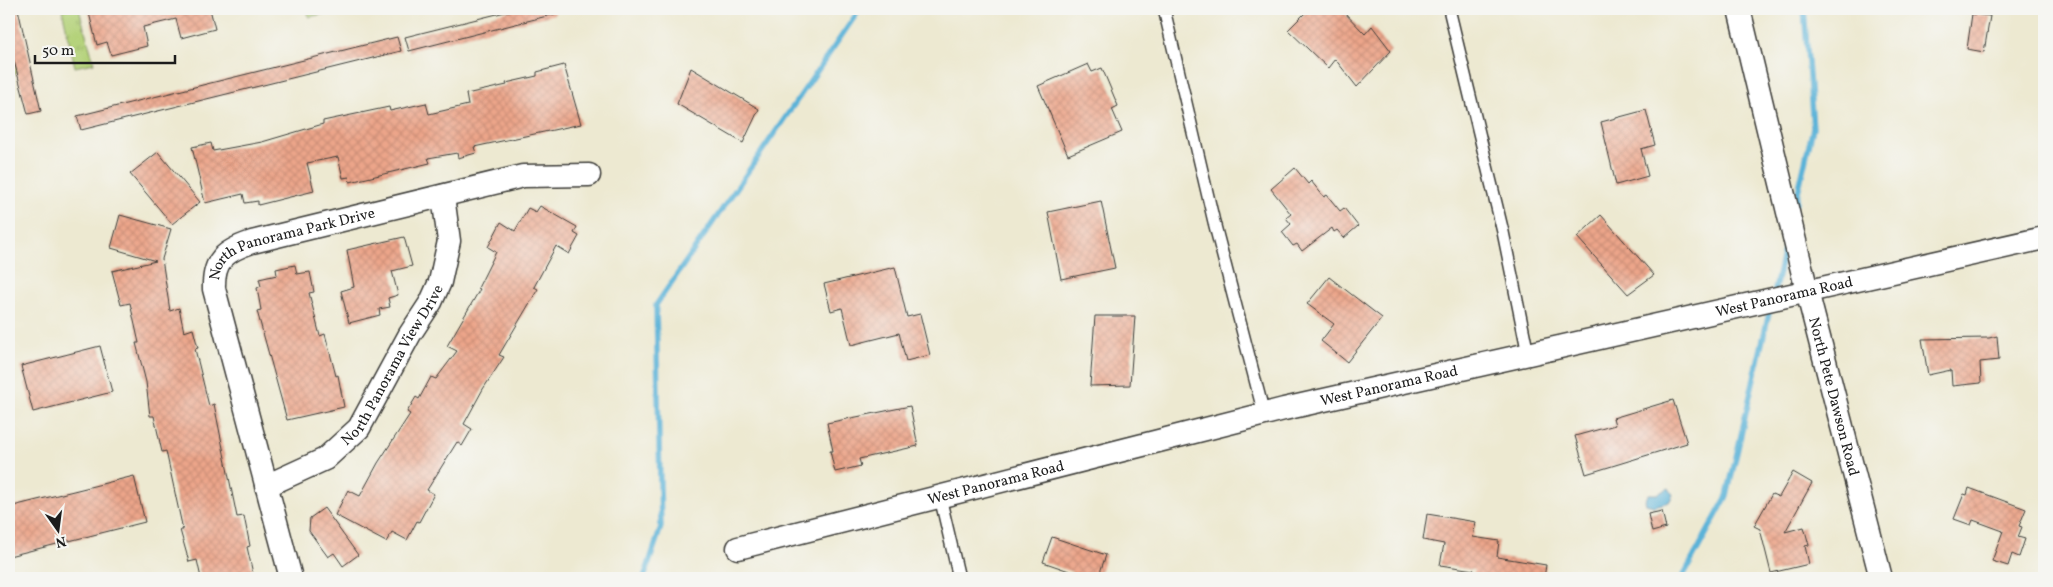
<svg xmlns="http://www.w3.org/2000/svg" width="2053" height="587" font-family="Vollkorn,serif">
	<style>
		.grass { fill: url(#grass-tufts); stroke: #68764a }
		.garden { fill: #b3d178; stroke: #68764a }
		.water { fill: #5bb3d8; stroke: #3c687a }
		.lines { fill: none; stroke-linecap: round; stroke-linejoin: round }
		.stream { stroke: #5bb3d8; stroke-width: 5.5 }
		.building { fill: url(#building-cross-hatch) }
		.lane-casing { stroke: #3b3b37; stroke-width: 14 }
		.street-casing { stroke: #3b3b37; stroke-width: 25 }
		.lane { stroke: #fff; stroke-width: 11 }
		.street { stroke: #fff; stroke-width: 22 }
		.labels { text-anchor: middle; stroke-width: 4; stroke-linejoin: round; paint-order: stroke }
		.street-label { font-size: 15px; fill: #1c1c1c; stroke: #f6f6f2 }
	</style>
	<defs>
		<pattern id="grass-tufts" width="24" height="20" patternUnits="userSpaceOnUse" patternTransform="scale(1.25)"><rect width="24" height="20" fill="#b3d178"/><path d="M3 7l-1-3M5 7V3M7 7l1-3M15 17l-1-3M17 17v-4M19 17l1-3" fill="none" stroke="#99b367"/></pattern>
		<pattern id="building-cross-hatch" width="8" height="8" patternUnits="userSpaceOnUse" patternTransform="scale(1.25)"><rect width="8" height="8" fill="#eca58a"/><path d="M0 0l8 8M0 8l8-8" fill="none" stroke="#ca8d76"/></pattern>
	</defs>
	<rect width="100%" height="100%" fill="#f6f6f2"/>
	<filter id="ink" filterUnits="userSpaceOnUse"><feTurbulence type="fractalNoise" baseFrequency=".02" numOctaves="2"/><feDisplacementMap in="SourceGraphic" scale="10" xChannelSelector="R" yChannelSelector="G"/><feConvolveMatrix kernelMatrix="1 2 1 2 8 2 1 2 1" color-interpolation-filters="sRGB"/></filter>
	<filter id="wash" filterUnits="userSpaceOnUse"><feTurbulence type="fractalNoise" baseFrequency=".0096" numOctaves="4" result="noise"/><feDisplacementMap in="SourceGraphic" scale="20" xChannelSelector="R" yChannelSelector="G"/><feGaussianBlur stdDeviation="1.12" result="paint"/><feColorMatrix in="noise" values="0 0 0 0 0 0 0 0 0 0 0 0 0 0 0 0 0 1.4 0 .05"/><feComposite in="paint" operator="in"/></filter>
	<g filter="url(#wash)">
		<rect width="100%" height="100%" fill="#ede9d1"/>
		<path class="grass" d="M62 9H79L94 63 75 67Z
			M307 9H346L309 17Z"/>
		<path class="garden" d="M9 42 17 73 9 75Z"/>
		<path class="water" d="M1669 488 1673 495 1669 502 1654 506 1646 504 1645 500 1649 494H1657Z"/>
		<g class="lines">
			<path class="stream" d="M1795 205 1813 128 1804 9
				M1774 293 1786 241
				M644 578 661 527 656 305 860 9
				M1682 578 1727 496 1771 304"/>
		</g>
		<g id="blocks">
			<path class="building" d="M9 9H18L41 111 28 114 9 42Z
				M88 9H210L215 29 181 38 176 19 143 27 147 46 111 55 107 42 97 45Z
				M517 9H555V14L409 51 405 37Z
				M1309 9H1341L1365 34 1372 26 1391 51 1357 87 1335 59 1328 68 1288 30Z
				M1972 14 1990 16 1984 52 1967 49Z
				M397 37 401 51 81 130 77 116Z
				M1088 64 1092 72 1102 68 1118 106 1112 109 1122 132 1068 155 1038 86Z
				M564 65 581 124 474 147 476 153 458 158 457 153 428 158 430 163 350 182 349 177 343 178 338 157 307 163 314 191 258 205V201L245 203 243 194 205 203 192 147 211 143 213 151 262 142 323 124V121L389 107 390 111 426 103 429 114 468 105 466 94 507 85 506 83 537 76V72Z
				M691 68 759 109 743 143 677 104Z
				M1646 110 1655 145 1641 149 1648 176 1616 185 1601 122Z
				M158 152 200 202 172 224 130 174Z
				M1295 168 1308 184 1311 181 1324 197 1327 195 1340 211 1344 208 1358 226 1344 238 1337 230 1334 232 1332 228 1302 251 1297 244 1293 246 1282 232 1291 224 1286 218 1291 214 1271 189Z
				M1101 201 1115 268 1061 279 1048 212Z
				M540 206 577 227 574 233 579 236 569 254 556 246 534 287 538 289 499 355 504 357 483 389 464 424 472 429 462 446 457 442 427 490 434 494 419 522 417 521 407 540 392 532 386 542 335 515 348 490 360 496 378 463 410 414 407 412 416 397 419 399 431 377 436 379 457 351 447 346 480 289 478 288 496 252 488 247 501 222 515 231 528 208 536 212Z
				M120 215 171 229 162 259 170 311 179 308 184 332 193 329 198 348 195 349 209 406 214 404 237 517 244 516 250 546 247 547 254 578H201L197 560 189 562 180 530H183L166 451 162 452 154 416H150L146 382 136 343H139L130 303 121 305 112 271 156 261 111 248Z
				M1601 215 1654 275 1628 294 1577 237Z
				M404 237 412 266 392 271 398 295 388 298 390 307 379 309 380 315 349 323 341 291 354 287 347 250Z
				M295 265 297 274 310 272 314 292 309 293 320 336 325 334 336 376 338 375 344 407 287 420 257 311 261 310 257 288 261 286 259 279 277 275 276 269Z
				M895 267 907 317 920 314 930 355 906 361 899 333 851 345 842 308 831 311 824 284Z
				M1329 277 1382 318 1347 362 1321 341 1334 324 1307 304Z
				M1095 316H1135L1130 385 1090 386Z
				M1997 336 1999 360 1980 362 1981 383 1952 386 1951 370 1928 375 1922 339 1989 338Z
				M100 346 112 392 33 412 21 366Z
				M1673 400 1687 443 1586 474 1575 436 1615 425 1613 418Z
				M910 406 918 446 859 459 861 466 835 472 830 451H833L827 423Z
				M1793 472 1812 483 1785 532 1804 527 1809 545 1805 546 1809 564 1771 573 1760 529 1754 526 1772 494 1779 497Z
				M134 476 145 522 9 556V507Z
				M1969 488 2026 509 2019 526 2022 527 2018 537 2025 539 2019 557 2012 554 2008 566 1992 561 2003 531 1973 520 1971 525 1954 519 1964 494 1967 495Z
				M324 508 358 555 343 566 334 553 328 557 309 531 310 518Z
				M1662 511 1666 528 1652 532 1648 514Z
				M1427 514 1476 522 1473 537 1499 541 1497 557 1546 565 1544 578H1473L1474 570 1440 565 1444 544 1423 540Z
				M1052 537 1106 555 1098 578H1070L1072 572 1043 562Z"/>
		</g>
	</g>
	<g filter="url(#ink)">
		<use href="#blocks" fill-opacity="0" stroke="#3b3b37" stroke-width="1"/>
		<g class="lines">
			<g class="lane-casing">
				<path id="lane" d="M1164 9 1214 222 1264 414
					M1449 9 1503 232 1528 354
					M940 497 959 578"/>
			</g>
			<g class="street-casing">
				<g id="street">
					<path id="s1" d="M1739 9 1807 291 1881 578"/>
					<path id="s2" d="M266 486 325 459 359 428 410 334 431 302 440 282 449 241 443 196"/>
					<path id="s3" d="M738 548 1284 409 2044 238"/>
					<path id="s4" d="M291 578 214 289C213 260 225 251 252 242L523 176 589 175"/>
				</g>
			</g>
			<use href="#lane" class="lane"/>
			<use href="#street" class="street"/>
		</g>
	</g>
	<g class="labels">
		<g class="street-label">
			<text dy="5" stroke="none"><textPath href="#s4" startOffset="400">North Panorama Park Drive</textPath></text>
			<text dy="5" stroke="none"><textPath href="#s3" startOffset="1076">West Panorama Road</textPath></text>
			<text dy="5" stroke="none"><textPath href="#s2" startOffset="182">North Panorama View Drive</textPath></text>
			<text dy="5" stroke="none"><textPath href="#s3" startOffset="671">West Panorama Road</textPath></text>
			<text dy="5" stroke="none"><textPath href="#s1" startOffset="399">North Pete Dawson Road</textPath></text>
			<text dy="5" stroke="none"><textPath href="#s3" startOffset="266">West Panorama Road</textPath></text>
		</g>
	</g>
	<rect width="2053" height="587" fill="none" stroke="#f6f6f2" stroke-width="30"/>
	<g transform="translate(58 530) rotate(166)" stroke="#f6f6f2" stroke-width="4" paint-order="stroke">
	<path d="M0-4L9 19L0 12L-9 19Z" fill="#1c1c1c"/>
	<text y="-8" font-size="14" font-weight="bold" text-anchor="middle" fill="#1c1c1c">N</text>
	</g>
	<path d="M35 55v8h140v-8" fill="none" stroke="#1c1c1c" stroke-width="2.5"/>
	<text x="42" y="55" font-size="15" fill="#1c1c1c" stroke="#f6f6f2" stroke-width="4" paint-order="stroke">50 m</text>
</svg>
